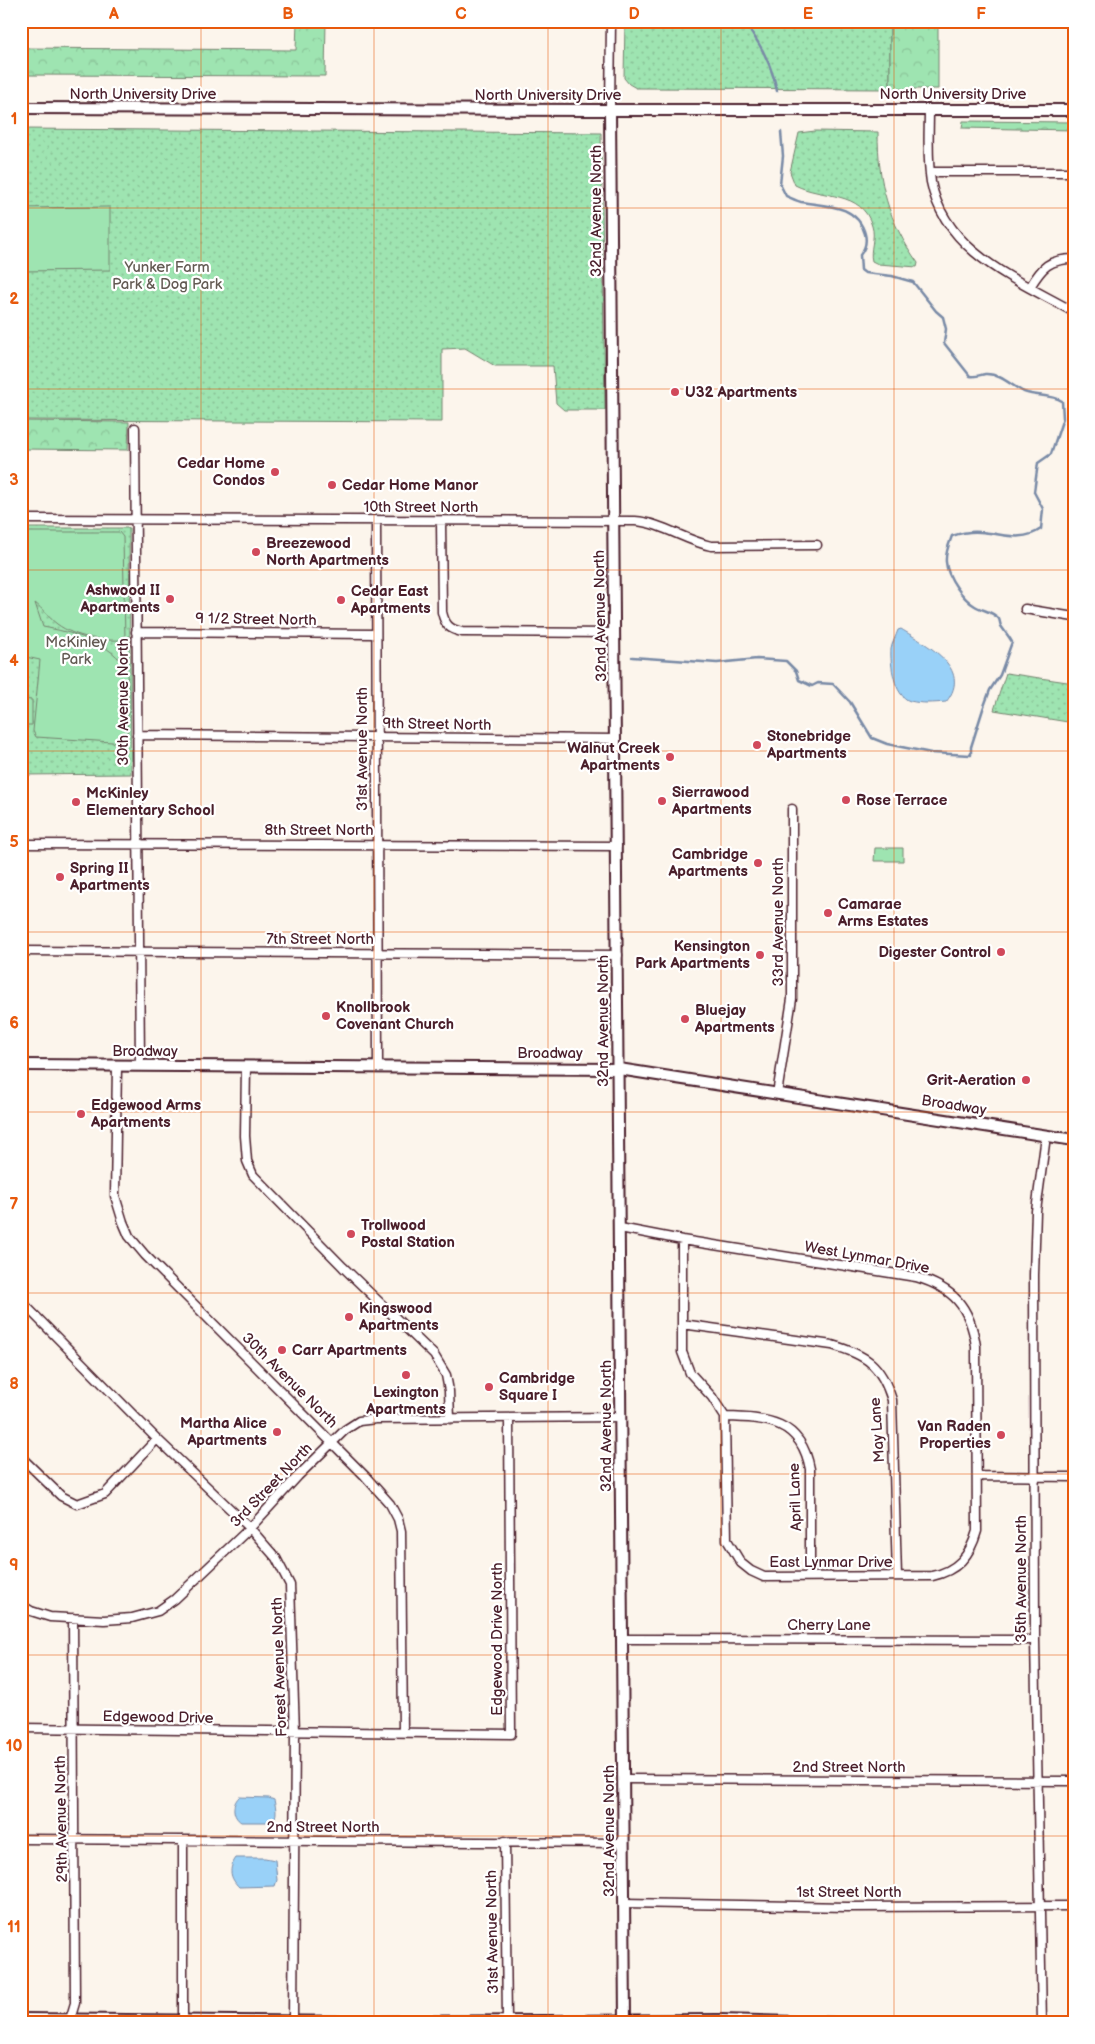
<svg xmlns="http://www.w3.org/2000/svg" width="1095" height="2044" font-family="'Balsamiq Sans',sans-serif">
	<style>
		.green { fill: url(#green-dots); stroke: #74826e }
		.forest { fill: url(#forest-crowns); stroke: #74826e }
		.pitch { fill: #9ee4b1; stroke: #74826e }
		.water { fill: #99d1f8; stroke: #798aa6 }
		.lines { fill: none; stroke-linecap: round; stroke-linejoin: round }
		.stream { stroke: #798aa6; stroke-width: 2.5 }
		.street-casing { stroke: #4a1f2b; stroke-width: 11 }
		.secondary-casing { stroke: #4a1f2b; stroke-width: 14 }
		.street { stroke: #fff; stroke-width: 8 }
		.secondary { stroke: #fff; stroke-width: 10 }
		.grid { fill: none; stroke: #e8590c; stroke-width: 1; stroke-opacity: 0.55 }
		.poi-dot { fill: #d1495b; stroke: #fff; stroke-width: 2 }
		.labels { text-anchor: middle; stroke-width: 4.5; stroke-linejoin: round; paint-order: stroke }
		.street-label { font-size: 15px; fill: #4a1f2b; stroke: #fff }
		.park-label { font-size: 15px; fill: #635a53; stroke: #fff }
		.poi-label { font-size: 15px; font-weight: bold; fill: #4a1f2b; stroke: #fff; text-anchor: start }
		.neatline { fill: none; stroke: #e8590c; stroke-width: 2 }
		.grid-label { font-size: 16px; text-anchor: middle; font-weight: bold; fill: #e8590c }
	</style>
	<defs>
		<pattern id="green-dots" width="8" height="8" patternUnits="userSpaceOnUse" patternTransform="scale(1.25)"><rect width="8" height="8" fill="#9ee4b1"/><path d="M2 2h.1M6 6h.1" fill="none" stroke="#8ac398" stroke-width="1.8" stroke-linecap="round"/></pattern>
		<pattern id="forest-crowns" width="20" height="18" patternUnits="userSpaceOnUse" patternTransform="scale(1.25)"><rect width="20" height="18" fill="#9ee4b1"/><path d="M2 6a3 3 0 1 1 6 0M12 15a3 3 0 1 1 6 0" fill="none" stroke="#8ac398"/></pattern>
	</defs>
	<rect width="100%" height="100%" fill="#fcf5ec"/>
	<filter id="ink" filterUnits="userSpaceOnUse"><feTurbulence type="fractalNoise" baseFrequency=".02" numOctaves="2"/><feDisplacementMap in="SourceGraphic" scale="10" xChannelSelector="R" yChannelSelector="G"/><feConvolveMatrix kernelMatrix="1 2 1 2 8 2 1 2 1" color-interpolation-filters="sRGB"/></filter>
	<g filter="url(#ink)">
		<path class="green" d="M625 21H890V89L636 88 629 84 624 78Z
			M21 129 601 133 605 410H564L556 403 553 366H495L465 348 442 349V422L21 420Z
			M815 131 878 132C878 183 888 221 918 263L917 267 878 264 872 261C869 250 876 238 872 226 862 190 822 199 795 185L790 172 799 133Z
			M21 528H129L131 774 21 775Z
			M1006 673 1074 683V723L994 710Z"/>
		<path class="forest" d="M297 21H326L325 76 21 75V48L296 50Z
			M890 21H938V89H890Z
			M963 121 1074 122V130L962 128Z
			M21 421 129 422 128 450 21 449Z"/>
		<path class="pitch" d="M110 207V270L21 271V208Z
			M21 532H119L123 537 125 640C102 641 76 638 57 624 49 618 42 608 35 603L43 627C70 632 115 643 126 670 130 681 127 729 127 743L36 737 33 731 40 660 21 656Z
			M21 699 32 700V725H21Z
			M875 848H903V861H874Z"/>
		<path class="water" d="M901 629C925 644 974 668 946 702 934 703 922 704 910 701 894 696 890 663 891 649 892 643 896 636 898 630Z
			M239 1797 269 1798 274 1800C276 1809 278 1815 272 1822H241C233 1817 231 1805 239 1797Z
			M236 1858H265L275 1860 277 1880 275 1886 239 1887C230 1878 228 1869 236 1858Z"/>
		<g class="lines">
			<path class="stream" d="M743 21C760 42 772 65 777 91
				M632 657 717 663 757 659 786 661 796 671 799 680 812 686 818 683 833 684 850 702 872 738 887 744 931 753 971 755V747L983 709 990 690 1000 675 1012 642C1009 636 1005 632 1001 626 1000 624 1000 621 999 619 993 611 983 611 975 606 963 599 947 577 946 562 945 553 949 544 952 536 961 533 970 531 980 532 1001 533 1021 543 1041 529L1043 509 1034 492 1038 463 1051 454 1063 418 1062 401C1051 394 1037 397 1024 392 1013 387 1000 373 985 374 979 375 978 377 970 376L944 343 946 329 943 317 936 311 913 282 892 276 865 273 861 270 860 255C865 249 867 242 865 234 857 204 825 206 801 202 796 201 791 198 786 196L780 184 783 156 781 132"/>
			<g class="street-casing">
				<path id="street" d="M929 109C929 133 927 158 931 182 945 253 1018 280 1074 312
					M610 110 611 21
					M930 172H1074
					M1030 287C1042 267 1049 259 1074 259
					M135 428 140 1066
					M21 519 635 521C662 523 684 540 711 546L817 545
					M376 521 378 1067
					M441 521 442 612C445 625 449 629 462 632L615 633
					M1025 609 1074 617
					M136 632 375 634
					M137 735 616 739
					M21 844 617 846
					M21 951 618 955
					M117 1066 115 1196 123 1222 129 1236 145 1255 365 1476 390 1504 398 1519 401 1531 403 1732
					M246 1066 245 1136 247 1161 253 1175 343 1267 434 1355 446 1375 449 1391 450 1419
					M777 1094 792 999V809
					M620 1228 682 1240 916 1277C953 1288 970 1306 976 1346L977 1531C970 1556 957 1571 932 1576L764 1577 751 1571 741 1563 727 1540 725 1417 712 1397 690 1373 682 1352V1240
					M21 1301 157 1439 250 1528 276 1558 290 1585 295 1732 293 2021
					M682 1324 832 1345C867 1355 881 1365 892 1400L897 1576
					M725 1417C767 1418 801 1420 810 1469V1576
					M21 1457 61 1496 77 1504 105 1494 157 1439
					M977 1476 1074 1477
					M21 1605 31 1611 50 1617 104 1620 132 1618 158 1611 175 1599 250 1528 298 1476 345 1430 359 1421 376 1419 621 1417
					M623 1639 1035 1640
					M21 1728 511 1734 509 1418
					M624 1779 1074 1781
					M21 1839 624 1843
					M505 1841 507 2022
					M624 1903 847 1907 1074 1906
					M183 2019V1840
					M69 2023 75 2003 73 1618
					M1042 2023 1035 1640 1034 1275 1036 1211 1046 1136"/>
			</g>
			<g class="secondary-casing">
				<path id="secondary" d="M21 108 597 110H1074
					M610 110 625 2020
					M21 1065 619 1069 1074 1140
					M21 2019 361 2022 719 2020 836 2023"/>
			</g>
			<use href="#street" class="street"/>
			<use href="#secondary" class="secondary"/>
		</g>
	</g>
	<path class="grid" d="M201 21V2023M374 21V2023M548 21V2023M721 21V2023M894 21V2023M21 208H1074M21 389H1074M21 570H1074M21 751H1074M21 932H1074M21 1112H1074M21 1293H1074M21 1474H1074M21 1655H1074M21 1836H1074"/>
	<g class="poi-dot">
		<circle cx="675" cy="392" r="5"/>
		<circle cx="275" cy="472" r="5"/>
		<circle cx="332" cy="485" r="5"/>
		<circle cx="256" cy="552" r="5"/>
		<circle cx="170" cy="599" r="5"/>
		<circle cx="341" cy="600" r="5"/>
		<circle cx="757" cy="745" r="5"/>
		<circle cx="670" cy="757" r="5"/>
		<circle cx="846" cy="800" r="5"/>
		<circle cx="662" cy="801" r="5"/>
		<circle cx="76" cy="802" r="5"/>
		<circle cx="758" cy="863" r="5"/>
		<circle cx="60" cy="877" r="5"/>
		<circle cx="828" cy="913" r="5"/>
		<circle cx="1001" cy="952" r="5"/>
		<circle cx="760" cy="955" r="5"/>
		<circle cx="326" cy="1016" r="5"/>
		<circle cx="685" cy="1019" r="5"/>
		<circle cx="1026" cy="1080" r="5"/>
		<circle cx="81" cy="1114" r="5"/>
		<circle cx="351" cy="1234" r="5"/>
		<circle cx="349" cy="1317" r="5"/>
		<circle cx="282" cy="1350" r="5"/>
		<circle cx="406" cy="1375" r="5"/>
		<circle cx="489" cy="1387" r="5"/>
		<circle cx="277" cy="1432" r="5"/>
		<circle cx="1001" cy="1435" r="5"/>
	</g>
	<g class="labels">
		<g class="street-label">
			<text x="143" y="99">North University Drive</text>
			<text x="953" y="99">North University Drive</text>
			<text x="548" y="100">North University Drive</text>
			<text transform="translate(596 211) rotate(-90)" y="5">32nd Avenue North</text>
			<text x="421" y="512">10th Street North</text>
			<text transform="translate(600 616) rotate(-91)" y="5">32nd Avenue North</text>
			<text transform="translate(256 619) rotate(1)" y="5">9 1/2 Street North</text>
			<text transform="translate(123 702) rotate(-90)" y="5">30th Avenue North</text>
			<text transform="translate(437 724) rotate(1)" y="5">9th Street North</text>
			<text transform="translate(362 749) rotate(-90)" y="5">31st Avenue North</text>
			<text x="319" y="835">8th Street North</text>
			<text transform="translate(778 922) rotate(-90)" y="5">33rd Avenue North</text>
			<text x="320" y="944">7th Street North</text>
			<text transform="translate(603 1021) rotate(-90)" y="5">32nd Avenue North</text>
			<text x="145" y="1056">Broadway</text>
			<text x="550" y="1058">Broadway</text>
			<text transform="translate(954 1105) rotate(9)" y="5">Broadway</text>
			<text transform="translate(867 1257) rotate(10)" y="5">West Lynmar Drive</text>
			<text transform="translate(290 1380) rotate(45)" y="5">30th Avenue North</text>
			<text transform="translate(606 1426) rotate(-90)" y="5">32nd Avenue North</text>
			<text transform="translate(877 1430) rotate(-94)" y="5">May Lane</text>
			<text transform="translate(271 1485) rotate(-46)" y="5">3rd Street North</text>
			<text transform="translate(795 1497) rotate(-92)" y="5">April Lane</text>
			<text x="831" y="1567">East Lynmar Drive</text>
			<text transform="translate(1021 1579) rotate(-90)" y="5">35th Avenue North</text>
			<text x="829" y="1630">Cherry Lane</text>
			<text transform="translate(497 1639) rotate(-90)" y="5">Edgewood Drive North</text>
			<text transform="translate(279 1667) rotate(-92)" y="5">Forest Avenue North</text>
			<text transform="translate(158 1717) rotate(1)" y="5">Edgewood Drive</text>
			<text x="849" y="1772">2nd Street North</text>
			<text transform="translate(61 1819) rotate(-91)" y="5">29th Avenue North</text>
			<text x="323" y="1832">2nd Street North</text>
			<text transform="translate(609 1831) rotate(-90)" y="5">32nd Avenue North</text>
			<text x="849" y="1897">1st Street North</text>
			<text transform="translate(492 1932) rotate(-91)" y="5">31st Avenue North</text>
		</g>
		<g class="park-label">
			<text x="167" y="272">Yunker Farm<tspan x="167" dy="17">Park &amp; Dog Park</tspan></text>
			<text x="76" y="647">McKinley<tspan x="76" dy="17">Park</tspan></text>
		</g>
		<g class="poi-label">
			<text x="685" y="397">U32 Apartments</text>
			<text x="265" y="468" text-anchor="end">Cedar Home<tspan x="265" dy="17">Condos</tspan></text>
			<text x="342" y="490">Cedar Home Manor</text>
			<text x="266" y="548">Breezewood<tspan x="266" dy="17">North Apartments</tspan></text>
			<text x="160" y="595" text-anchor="end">Ashwood II<tspan x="160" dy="17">Apartments</tspan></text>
			<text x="351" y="596">Cedar East<tspan x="351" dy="17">Apartments</tspan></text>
			<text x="767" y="741">Stonebridge<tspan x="767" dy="17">Apartments</tspan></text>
			<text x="660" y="753" text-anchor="end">Walnut Creek<tspan x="660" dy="17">Apartments</tspan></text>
			<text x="672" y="797">Sierrawood<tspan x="672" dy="17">Apartments</tspan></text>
			<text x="86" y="798">McKinley<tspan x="86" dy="17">Elementary School</tspan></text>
			<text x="856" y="805">Rose Terrace</text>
			<text x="748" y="859" text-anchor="end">Cambridge<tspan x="748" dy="17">Apartments</tspan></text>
			<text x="70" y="873">Spring II<tspan x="70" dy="17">Apartments</tspan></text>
			<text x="838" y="909">Camarae<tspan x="838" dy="17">Arms Estates</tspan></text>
			<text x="750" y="951" text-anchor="end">Kensington<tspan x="750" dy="17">Park Apartments</tspan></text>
			<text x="991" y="957" text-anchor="end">Digester Control</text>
			<text x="336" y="1012">Knollbrook<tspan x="336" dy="17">Covenant Church</tspan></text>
			<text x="695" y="1015">Bluejay<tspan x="695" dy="17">Apartments</tspan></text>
			<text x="1016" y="1085" text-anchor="end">Grit-Aeration</text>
			<text x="91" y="1110">Edgewood Arms<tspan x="91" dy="17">Apartments</tspan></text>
			<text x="361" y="1230">Trollwood<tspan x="361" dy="17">Postal Station</tspan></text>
			<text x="359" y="1313">Kingswood<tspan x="359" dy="17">Apartments</tspan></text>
			<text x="292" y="1355">Carr Apartments</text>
			<text x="499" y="1383">Cambridge<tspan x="499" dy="17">Square I</tspan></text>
			<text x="406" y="1397" text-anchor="middle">Lexington<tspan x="406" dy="17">Apartments</tspan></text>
			<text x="267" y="1428" text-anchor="end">Martha Alice<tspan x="267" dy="17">Apartments</tspan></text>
			<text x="991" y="1431" text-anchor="end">Van Raden<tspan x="991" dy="17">Properties</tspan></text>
		</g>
	</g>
	<rect width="1095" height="2044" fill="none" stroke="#fff" stroke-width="55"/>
	<rect x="28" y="28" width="1040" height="1988" class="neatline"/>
	<g class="grid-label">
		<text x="114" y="19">A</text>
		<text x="288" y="19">B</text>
		<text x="461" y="19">C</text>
		<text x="634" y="19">D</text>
		<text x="808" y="19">E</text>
		<text x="981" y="19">F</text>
		<text x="14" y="124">1</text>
		<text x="14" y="304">2</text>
		<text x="14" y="485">3</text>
		<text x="14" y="666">4</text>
		<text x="14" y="847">5</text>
		<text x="14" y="1028">6</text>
		<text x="14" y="1209">7</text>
		<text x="14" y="1389">8</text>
		<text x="14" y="1570">9</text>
		<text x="14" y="1751">10</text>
		<text x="14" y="1932">11</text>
	</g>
</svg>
